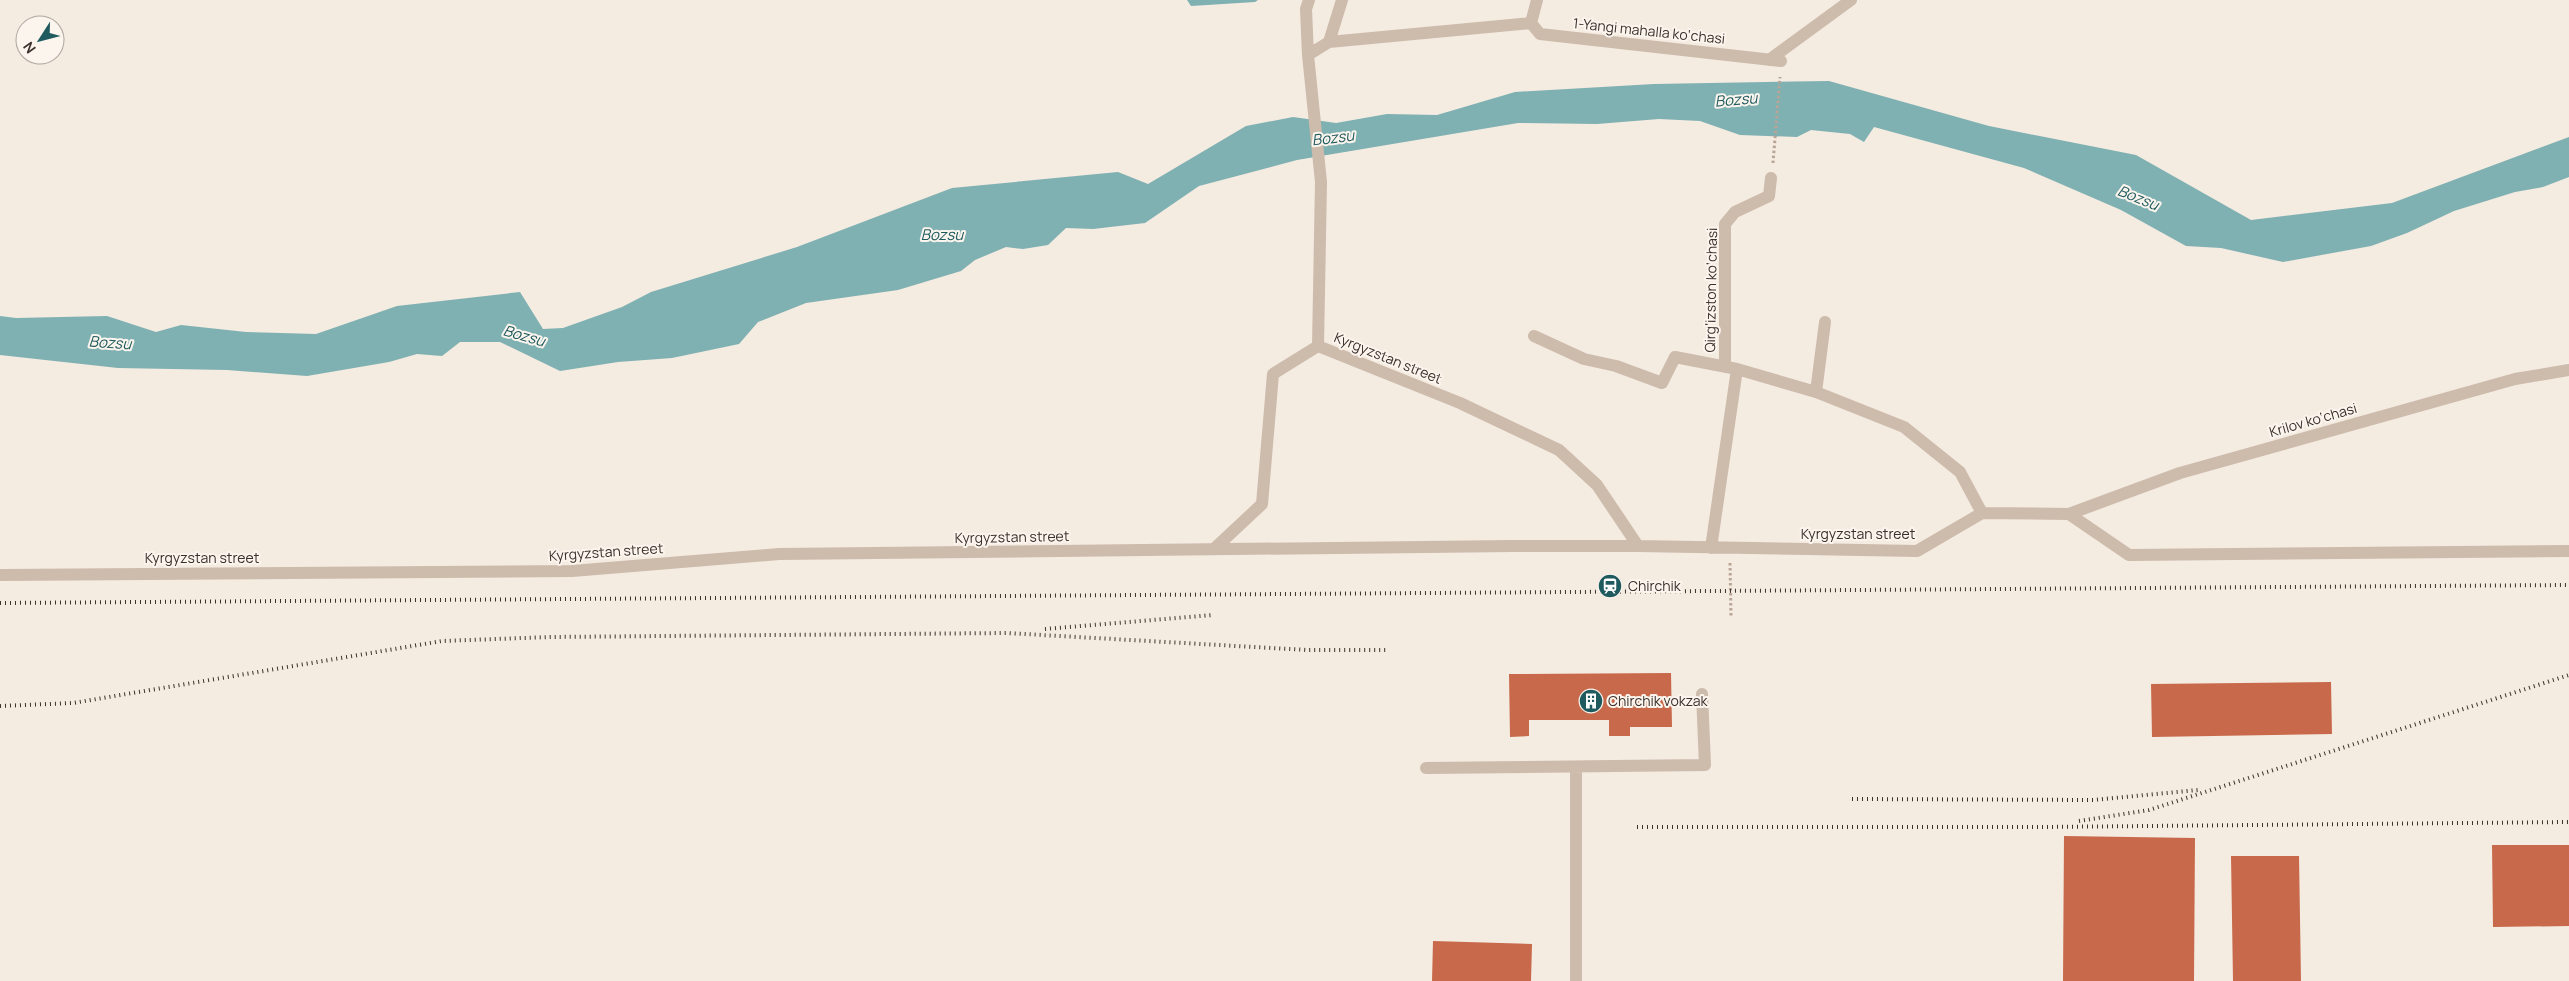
<svg xmlns="http://www.w3.org/2000/svg" width="2569" height="981" font-family="Manrope,sans-serif">
	<style>
		.water { fill: #7fb0b2 }
		.building { fill: #c8694b }
		.lines { fill: none; stroke-linecap: round; stroke-linejoin: round }
		.path { stroke: #b9a596; stroke-width: 3; stroke-dasharray: 2.5 2.5; stroke-linecap: butt }
		.lane { stroke: #cdbbac; stroke-width: 12 }
		.street { stroke: #cdbbac; stroke-width: 12 }
		.rail { stroke: #3b302b; stroke-width: 4; stroke-dasharray: 1 4; stroke-linecap: butt }
		.labels { text-anchor: middle; stroke-width: 4; stroke-linejoin: round; paint-order: stroke }
		.street-label { font-size: 14px; fill: #3b302b; stroke: #fbf5ee }
		.poi-label { font-size: 14px; fill: #3b302b; stroke: #fbf5ee; text-anchor: start }
		.water-label { font-size: 15px; font-style: italic; fill: #1f5a5e; stroke: #fbf5ee }
	</style>
	<rect width="100%" height="100%" fill="#f4ebe1"/>
	<path class="water" d="M1187 0H1258L1255 2 1191 6Z
		M1829 81 1989 126 2136 155 2251 220 2392 203 2569 137V177L2543 187 2515 192 2454 211 2407 233 2371 246 2283 262 2221 248 2186 246 2121 210 2024 168 1874 127 1864 142 1850 134 1811 130 1797 137 1740 135 1700 121 1659 119 1597 124 1518 123 1297 160 1199 186 1145 223 1093 229 1066 228 1048 245 1023 249 1006 247 975 260 961 271 898 290 806 303 758 322 739 344 672 358 618 362 560 371 500 342H460L442 356 417 354 389 362 307 376 227 370 118 368 0 355V316L16 318 107 316 156 332 181 325 246 332 316 334 397 306 520 292 543 329 563 328 622 307 651 292 797 247 952 188 1118 172 1148 184 1246 126 1293 117 1336 123 1387 114 1437 115 1515 92 1654 84Z"/>
	<path class="building" d="M1671 673 1672 727H1630V736H1609V720H1529V736L1510 737 1509 674Z
		M2331 682 2332 734 2152 737 2151 684Z
		M2064 836 2195 838 2194 981H2063Z
		M2492 845H2569V926L2493 927Z
		M2231 856H2299L2301 981H2233Z
		M1433 941 1532 944 1531 981H1432Z"/>
	<g class="lines">
		<path class="path" d="M1773 163 1780 77
			M1730 563 1731 617"/>
		<path class="lane" d="M1576 767V981
			M1426 768 1705 765 1702 694"/>
		<path class="street" d="M1309 0 1306 9 1308 55 1321 182 1318 346
			M1531 23 1537 0
			M1329 42 1342 0
			M1308 55 1329 42 1531 23 1540 34 1781 61
			M1769 60 1851 0
			M1534 336 1584 359 1616 366 1662 383 1675 357 1737 369 1816 392 1904 427 1960 472 1982 513
			M1318 346 1460 403 1559 450 1597 485 1638 546
			M1725 366V224L1735 212 1769 196 1771 178
			M1816 392 1825 322
			M2069 514 2129 555 2569 551
			M1711 548 1737 369
			M1214 549 1262 504 1273 374 1318 346
			M0 575 572 571 779 554 1512 546H1638L1917 551 1982 513 2069 514 2180 473 2515 379 2569 370"/>
		<path class="rail" d="M0 603 2569 585
			M1045 629 1212 615
			M0 706 73 703 442 641 550 637 1007 633 1307 650H1388
			M1852 799 2093 800 2198 790
			M2079 821 2149 810 2569 675
			M1637 827H2042L2569 822"/>
	</g>
	<defs>
		<g id="station-disc" transform="scale(1.25)"><circle r="9.5" fill="#1f5a5e" stroke="#fbf5ee"/><path d="M-3-6H3Q5-6 5-4V2Q5 4 3 4L4.5 6H3L1.5 4h-3L-3 6H-4.5L-3 4Q-5 4-5 2V-4Q-5-6-3-6ZM-3.5-4v3h7v-3ZM-3.5 1v1.5H-2V1ZM2 1v1.5H3.5V1Z" fill="#fff"/></g>
		<g id="building-disc" transform="scale(1.25)"><circle r="9.5" fill="#1f5a5e" stroke="#fbf5ee"/><path d="M-4-6H4V6H1V3H-1V6H-4ZM-2.5-4.3h1.7v1.8h-1.7ZM.8-4.3h1.7v1.8H.8ZM-2.5-1h1.7V.8h-1.7ZM.8-1h1.7V.8H.8Z" fill="#fff"/></g>
	</defs>
	<g fill-rule="evenodd">
		<use href="#station-disc" x="1610" y="586"/>
		<use href="#building-disc" x="1591" y="701"/>
	</g>
	<g class="labels">
		<g class="street-label">
			<text transform="translate(1649 31) rotate(6)" y="5">1-Yangi mahalla ko‘chasi</text>
			<text transform="translate(1711 290) rotate(-89)" y="5">Qirg‘izston ko‘chasi</text>
			<text transform="translate(1388 358) rotate(22)" y="5">Kyrgyzstan street</text>
			<text transform="translate(2313 420) rotate(-16)" y="5">Krilov ko‘chasi</text>
			<text x="1858" y="539">Kyrgyzstan street</text>
			<text transform="translate(1012 537) rotate(-1)" y="5">Kyrgyzstan street</text>
			<text transform="translate(606 552) rotate(-4)" y="5">Kyrgyzstan street</text>
			<text x="202" y="563">Kyrgyzstan street</text>
		</g>
		<g class="poi-label">
			<text x="1628" y="591">Chirchik</text>
			<text x="1608" y="706">Chirchik vokzak</text>
		</g>
		<g class="water-label">
			<text transform="translate(1736 100) rotate(-5)" y="5">Bozsu</text>
			<text transform="translate(1333 138) rotate(-7)" y="5">Bozsu</text>
			<text transform="translate(2138 198) rotate(22)" y="5">Bozsu</text>
			<text x="942" y="240">Bozsu</text>
			<text transform="translate(524 336) rotate(16)" y="5">Bozsu</text>
			<text transform="translate(110 343) rotate(4)" y="5">Bozsu</text>
		</g>
	</g>
	<g transform="translate(40 40) rotate(234)"><circle r="24" fill="#fbf5ee" stroke="#aea6a0"/>
	<path d="M0-4L9 19L0 12L-9 19Z" fill="#1f5a5e"/>
	<text y="-8" font-size="14" font-weight="bold" text-anchor="middle" fill="#3b302b">N</text>
	</g>
</svg>
